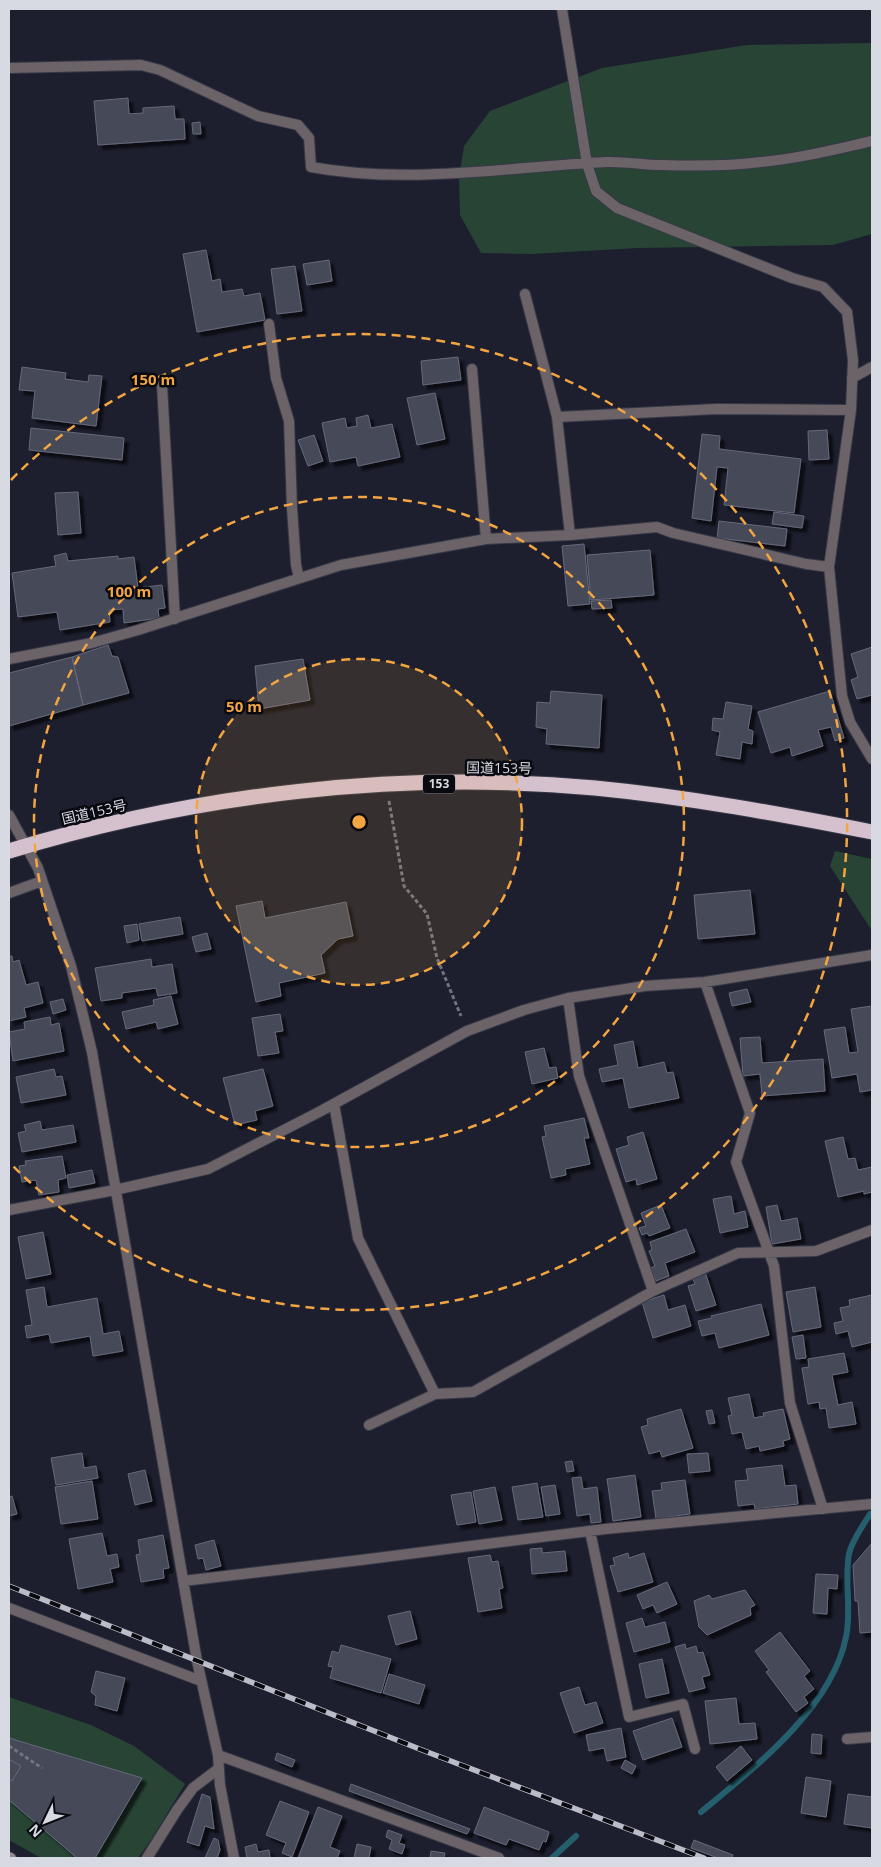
<svg xmlns="http://www.w3.org/2000/svg" width="881" height="1867" font-family="'Open Sans','Noto Sans JP',sans-serif">
	<style>
		.green { fill: #274435 }
		.lines { fill: none; stroke-linecap: round; stroke-linejoin: round }
		.stream { stroke: #255f6d; stroke-width: 6 }
		.building { fill: #454859; stroke: #66697b; filter: url(#shadow) }
		.street-casing { stroke: #373947; stroke-width: 12 }
		.secondary-casing { stroke: #373947; stroke-width: 12 }
		.highway-casing { stroke: #373947; stroke-width: 17 }
		.path { stroke: #71737f; stroke-width: 3; stroke-dasharray: 4 2.5; stroke-linecap: butt }
		.street { stroke: #6b6368; stroke-width: 10 }
		.secondary { stroke: #968991; stroke-width: 10 }
		.highway { stroke: #d5c1cd; stroke-width: 15 }
		.rail-casing { stroke: #babcc7; stroke-width: 5.5 }
		.rail { stroke: #090910; stroke-width: 4; stroke-dasharray: 11; stroke-linecap: butt }
		.ring { fill: none; stroke: #f2a541; stroke-width: 2.5; stroke-dasharray: 9 6 }
		.labels { text-anchor: middle; stroke-width: 5; stroke-linejoin: round; paint-order: stroke }
		.shield { fill: #090910; stroke: #999ba4; stroke-width: 1 }
		.shield-label { font-size: 12px; font-weight: bold; fill: #d7d9e3 }
		.street-label { font-size: 14px; fill: #d7d9e3; stroke: #090910 }
		.centre { fill: #f2a541; stroke: #090910; stroke-width: 2.5 }
		.ring-label { font-size: 15px; text-anchor: middle; font-weight: bold; fill: #f2a541; stroke: #090910; stroke-width: 5; stroke-linejoin: round; paint-order: stroke }
	</style>
	<defs>
		<filter id="shadow"><feDropShadow dx="4.5" dy="4.5" stdDeviation="1" flood-color="#0009"/></filter>
	</defs>
	<rect width="100%" height="100%" fill="#1d1f2e"/>
	<path class="green" d="M872 43V234L833 245 638 248 531 254 481 253 460 215 459 177 464 146 490 111 602 68 747 45Z
		M835 851 872 859V931L830 866Z
		M9 1697 91 1725 134 1746 185 1784 151 1840 138 1858H41L9 1840Z"/>
	<g class="lines">
		<path class="stream" d="M701 1812C754 1768 832 1708 846 1637 852 1610 844 1581 849 1554 852 1540 863 1526 870 1514H872
			M552 1858 576 1836"/>
	</g>
	<path class="building" d="M128 98 129 114 143 113V108L174 106 175 119H184L185 139 98 145 94 101Z
		M200 122 201 134H193L192 123Z
		M206 250 212 281 220 279 222 292 242 289 244 296 260 293 265 320 197 332 183 254Z
		M329 260 332 281 307 285 303 264Z
		M295 266 302 311 277 314 271 269Z
		M458 357 461 380 423 385 421 361Z
		M22 367 66 373 65 379 88 382 89 375 102 376 96 426 32 418 35 391 19 390Z
		M435 393 445 439 417 445 407 398Z
		M368 415 371 428 392 424 400 457 358 466 356 457 330 462 322 423 345 418 347 428 357 426 356 418Z
		M31 428 124 438 122 460 29 450Z
		M827 430 829 459 809 460 808 431Z
		M702 434 720 436 719 449 801 459 794 513 724 505 728 468 717 467 711 521 692 518Z
		M314 435 323 461 308 466 298 440Z
		M78 492 81 533 58 535 55 493Z
		M774 512 804 516 802 528 772 524Z
		M719 521 787 529 785 546 717 538Z
		M584 544 590 604 568 606 562 546Z
		M650 550 654 595 591 600 587 555Z
		M66 553 68 561 118 556V559L134 557 138 588 162 585 165 608 158 609 159 618 124 623 123 609 109 610 110 622 60 630 57 612 18 617 12 573 56 566 54 556Z
		M611 600 612 608 592 609 591 601Z
		M108 645 112 656 118 657 129 693 83 705 72 657Z
		M872 647V695L857 699 851 680 858 677 851 654Z
		M72 657 83 705 9 726V673Z
		M303 659 310 700 259 709 255 666Z
		M551 691 602 695 599 748 546 744 547 729 536 727 537 702 550 703Z
		M830 691 844 738 835 741 831 727 818 730 823 746 792 756 790 747 771 753 758 712Z
		M726 702 752 706 748 729 753 731 752 744 742 742 740 759 716 755 720 732 712 730 713 718 723 719Z
		M750 890 755 934 698 939 694 895Z
		M262 901 265 918 346 902 353 936 338 939 321 955 325 973 279 983 281 996 256 1002 236 906Z
		M180 917 183 934 142 941 139 924Z
		M137 924 139 940 127 943 124 926Z
		M207 933 211 949 196 952 192 937Z
		M9 956H12L13 962 19 960 26 985 38 982 43 1003 24 1008 26 1017 9 1021V1004H10L9 997Z
		M151 959 152 967 172 964 177 993 158 996 156 988 122 993V998L101 1001 95 968Z
		M747 989 751 1002 732 1006 729 993Z
		M171 996 178 1024 158 1029 156 1022 126 1029 122 1012 154 1005 153 1000Z
		M63 999 66 1010 53 1014 50 1002Z
		M872 1006V1090L860 1092 857 1074 832 1078 824 1030 845 1027 849 1053 858 1052 851 1009Z
		M280 1014 283 1031 275 1032 279 1053 258 1056 252 1018Z
		M50 1017 51 1025 59 1023 64 1051 13 1061 9 1032 25 1029 24 1022Z
		M760 1037 762 1063 823 1059 825 1091 762 1096 760 1074 743 1076 740 1038Z
		M633 1041 638 1068 664 1062 667 1073 673 1072 679 1098 629 1108 623 1078 602 1082 599 1069 618 1065 614 1045Z
		M544 1048 549 1068 556 1067 558 1078 532 1084 525 1052Z
		M54 1069 56 1077 62 1076 66 1095 21 1103 16 1077Z
		M263 1069 273 1106 255 1111 257 1120 235 1125 223 1078Z
		M584 1118 589 1138H584L590 1164 565 1169 566 1175 551 1178 542 1137 546 1136 544 1126Z
		M40 1121 42 1130 73 1125 76 1142 22 1152 18 1133 26 1131 24 1125Z
		M643 1132 657 1179 637 1185 636 1179 626 1182 616 1149 629 1145 627 1137Z
		M843 1137 848 1159 855 1158 858 1170 872 1167V1192L864 1194V1191L838 1197 825 1141Z
		M62 1156 66 1178 58 1180 59 1192 39 1195 36 1180 22 1182 19 1166 26 1165 25 1161Z
		M92 1170 95 1183 69 1188 67 1175Z
		M731 1196 734 1214 745 1211 748 1227 720 1233 713 1199Z
		M661 1205 670 1228 649 1236 647 1233 642 1235 639 1228 646 1226 641 1213Z
		M777 1205 781 1221 797 1218 801 1239 772 1244 766 1207Z
		M686 1229 695 1252 665 1263 669 1276 656 1281 651 1268 655 1266 649 1251 652 1250 650 1242Z
		M43 1232 51 1274 26 1279 18 1237Z
		M705 1272 716 1305 696 1311 688 1286 695 1284 692 1276Z
		M44 1287 47 1307 97 1298 103 1334 119 1331 123 1351 93 1356 90 1336 51 1343 49 1334 27 1338 25 1326 32 1325 26 1290Z
		M815 1287 821 1327 793 1332 786 1292Z
		M664 1295 668 1310 685 1305 691 1326 653 1338 642 1302Z
		M872 1295V1342L852 1347 848 1331 836 1334 834 1323 843 1321 840 1308 850 1306 849 1300Z
		M761 1304 769 1335 719 1348 715 1333 702 1336 698 1321 712 1318 711 1316Z
		M803 1335 806 1358 796 1359 792 1337Z
		M844 1353 848 1372 832 1375 838 1405 852 1402 856 1424 829 1428 826 1408 820 1409 819 1402 808 1404 802 1368 809 1367 808 1359Z
		M749 1394 754 1418 764 1416 763 1413 783 1409 790 1439 783 1441 784 1446 760 1451 759 1446 746 1449 742 1432 732 1434 728 1416 732 1415 728 1398Z
		M681 1409 693 1448 662 1457 660 1451 649 1454 641 1427 648 1425 647 1419Z
		M712 1410 715 1423 709 1424 706 1411Z
		M82 1453 84 1468 96 1466 98 1478 56 1485 51 1458Z
		M708 1453 710 1471 689 1473 687 1454Z
		M572 1461 574 1471 567 1472 565 1462Z
		M782 1465 785 1486 796 1485 798 1504 755 1509 754 1504 738 1506 735 1481 748 1480 746 1469Z
		M145 1470 152 1501 135 1505 128 1474Z
		M635 1475 641 1517 613 1521 607 1479Z
		M581 1477 583 1489 597 1487 601 1522 591 1523 590 1514 577 1516 572 1478Z
		M685 1480 690 1514 656 1519 652 1491 662 1490 661 1483Z
		M92 1481 98 1519 61 1524 55 1487Z
		M537 1483 543 1517 518 1520 512 1487Z
		M555 1485 560 1514 546 1516 541 1487Z
		M495 1487 502 1520 479 1524 473 1491Z
		M471 1492 476 1522 457 1525 451 1495Z
		M12 1496 17 1514 9 1516V1497Z
		M102 1533 107 1556 117 1554 119 1567 110 1569 113 1582 78 1589 69 1539Z
		M163 1535 169 1568 163 1569 164 1578 141 1582 136 1555 140 1554 138 1540Z
		M214 1540 221 1566 206 1570 203 1558 198 1559 195 1545Z
		M872 1543V1632L860 1633 858 1601H855L853 1565Z
		M542 1548V1553L565 1551 567 1571 532 1574 530 1549Z
		M628 1553 629 1558 644 1553 653 1582 618 1592 610 1566 615 1565 613 1558Z
		M490 1555 492 1562 498 1561 503 1588 499 1589 502 1608 478 1612 468 1558Z
		M816 1574 838 1575 837 1589 828 1588 827 1614 813 1613Z
		M667 1582 677 1604 657 1613 653 1605 643 1609 637 1595Z
		M745 1590 755 1605 750 1608 751 1615 707 1635 699 1627 694 1601 709 1595 712 1599Z
		M410 1611 417 1639 396 1645 388 1616Z
		M642 1618 645 1627 665 1622 670 1642 634 1652 626 1623Z
		M780 1632 810 1671 804 1676 814 1689 804 1697 808 1703 796 1712 766 1672 769 1670 755 1651Z
		M685 1644 686 1649 696 1646 698 1653 703 1652 710 1675 702 1677 705 1688 689 1692 675 1647Z
		M341 1645 391 1659 381 1693 330 1678 333 1667 328 1666 332 1651 339 1653Z
		M662 1659 669 1693 646 1698 639 1664Z
		M96 1671 125 1678 117 1711 95 1705 96 1696 91 1692Z
		M389 1674 425 1685 419 1704 383 1693Z
		M579 1687 585 1705 596 1702 603 1723 574 1733 560 1693Z
		M736 1698 739 1724 755 1723 757 1739 710 1744 705 1701Z
		M672 1718 682 1747 643 1760 633 1731Z
		M621 1728 626 1757 607 1761 604 1748 589 1751 586 1735Z
		M812 1734 822 1735 821 1754 811 1753Z
		M9 1738 142 1778 95 1858H77L9 1800Z
		M741 1746 752 1760 727 1781 716 1767Z
		M277 1753 295 1760 292 1767 275 1760Z
		M9 1759 21 1766 12 1781 9 1779Z
		M625 1760 636 1766 632 1774 621 1768Z
		M806 1777 831 1781 826 1817 801 1813Z
		M351 1784 470 1829 467 1834 349 1791Z
		M202 1794 210 1797 214 1829 205 1826 199 1846 187 1842Z
		M848 1794 872 1797V1828L844 1824Z
		M280 1801 309 1812 292 1857 282 1853 286 1843 266 1835Z
		M318 1807 342 1816 330 1847 340 1851 337 1858H298Z
		M484 1807 549 1832 546 1842 543 1841 539 1850 509 1839 506 1845 474 1833Z
		M388 1830 402 1835 399 1843 405 1845 402 1854 389 1849 392 1840 386 1837Z
		M214 1838 218 1840 220 1850 217 1858H205Z
		M694 1840 733 1855 732 1858H718L691 1848Z
		M256 1844 258 1852 269 1850 270 1858H247L245 1847Z
		M357 1844 371 1847 369 1858H354Z
		M431 1851 445 1853 444 1858H430Z"/>
	<g class="lines">
		<g class="street-casing">
			<path id="street" d="M562 9 587 164 596 191 617 208 792 278 823 287 847 312 853 360 851 410 829 567 842 696 850 722 872 759
				M9 68 141 65 160 70 258 116 298 125 309 138 311 167C408 185 508 167 606 162 625 161 643 165 662 165 693 166 730 166 761 162 798 159 836 149 872 141
				M525 294 557 417 570 535
				M269 324 276 378 289 421 292 508 296 565 299 578
				M472 369 486 539
				M852 378 872 367
				M162 385 175 619
				M557 417 716 409 851 410
				M9 659 92 643 138 630 341 565 486 539 570 535 657 527 673 533 806 564 829 567
				M9 815 38 868 71 966 92 1052 197 1661 218 1755 220 1785 234 1858
				M9 893 42 881
				M705 982 750 1113 736 1162 774 1266 790 1403 823 1509
				M568 998 579 1076 653 1291
				M334 1104 358 1238 435 1394 473 1392 653 1291 738 1253 816 1251 872 1230
				M9 1210 115 1190 208 1169 319 1112 467 1031 524 1010 568 998 645 986 705 982 872 955
				M369 1425 435 1394
				M590 1531 629 1717 683 1704 695 1749
				M183 1581 361 1560 605 1529 872 1504
				M9 1608 201 1681
				M847 1739 872 1737
				M218 1755 499 1858
				M147 1858 177 1810 193 1788 218 1769"/>
		</g>
		<g class="secondary-casing">
			<path id="secondary" d="M9 1857 11 1858"/>
		</g>
		<g class="highway-casing">
			<path id="highway" d="M9 851C197 794 398 770 595 788 688 797 780 814 872 832"/>
		</g>
		<path class="path" d="M389 801 404 886 427 914 437 958 461 1016
			M9 1746 42 1768"/>
		<use href="#street" class="street"/>
		<use href="#secondary" class="secondary"/>
		<use href="#highway" class="highway"/>
		<g class="rail-casing">
			<path id="rail" d="M9 1586 422 1750 704 1858"/>
		</g>
		<use href="#rail" class="rail"/>
	</g>
	<circle cx="359" cy="822" r="163" fill="#f2a541" fill-opacity=".12"/>
	<g class="ring">
		<circle cx="359" cy="822" r="163"/>
		<circle cx="359" cy="822" r="325"/>
		<path d="M11 480A488 488 0 1 1 11 1164"/>
	</g>
	<g class="labels">
		<rect class="shield" x="423" y="774.5" width="32" height="19" rx="4"/>
		<g class="shield-label">
			<text x="439" y="788">153</text>
		</g>
		<g class="street-label">
			<text transform="translate(499 768) rotate(1)" y="5">国道153号</text>
			<text transform="translate(94 812) rotate(-13)" y="5">国道153号</text>
		</g>
	</g>
	<circle cx="359" cy="822" r="8" class="centre"/>
	<g class="ring-label">
		<text x="153" y="385">150 m</text>
		<text x="129" y="597">100 m</text>
		<text x="244" y="712">50 m</text>
	</g>
	<rect width="881" height="1867" fill="none" stroke="#d7d9e3" stroke-width="20"/>
	<g transform="translate(45 1822) rotate(227)" stroke="#090910" stroke-width="4" paint-order="stroke">
	<path d="M0-4L9 19L0 12L-9 19Z" fill="#d7d9e3"/>
	<text y="-8" font-size="14" font-weight="bold" text-anchor="middle" fill="#d7d9e3">N</text>
	</g>
</svg>
